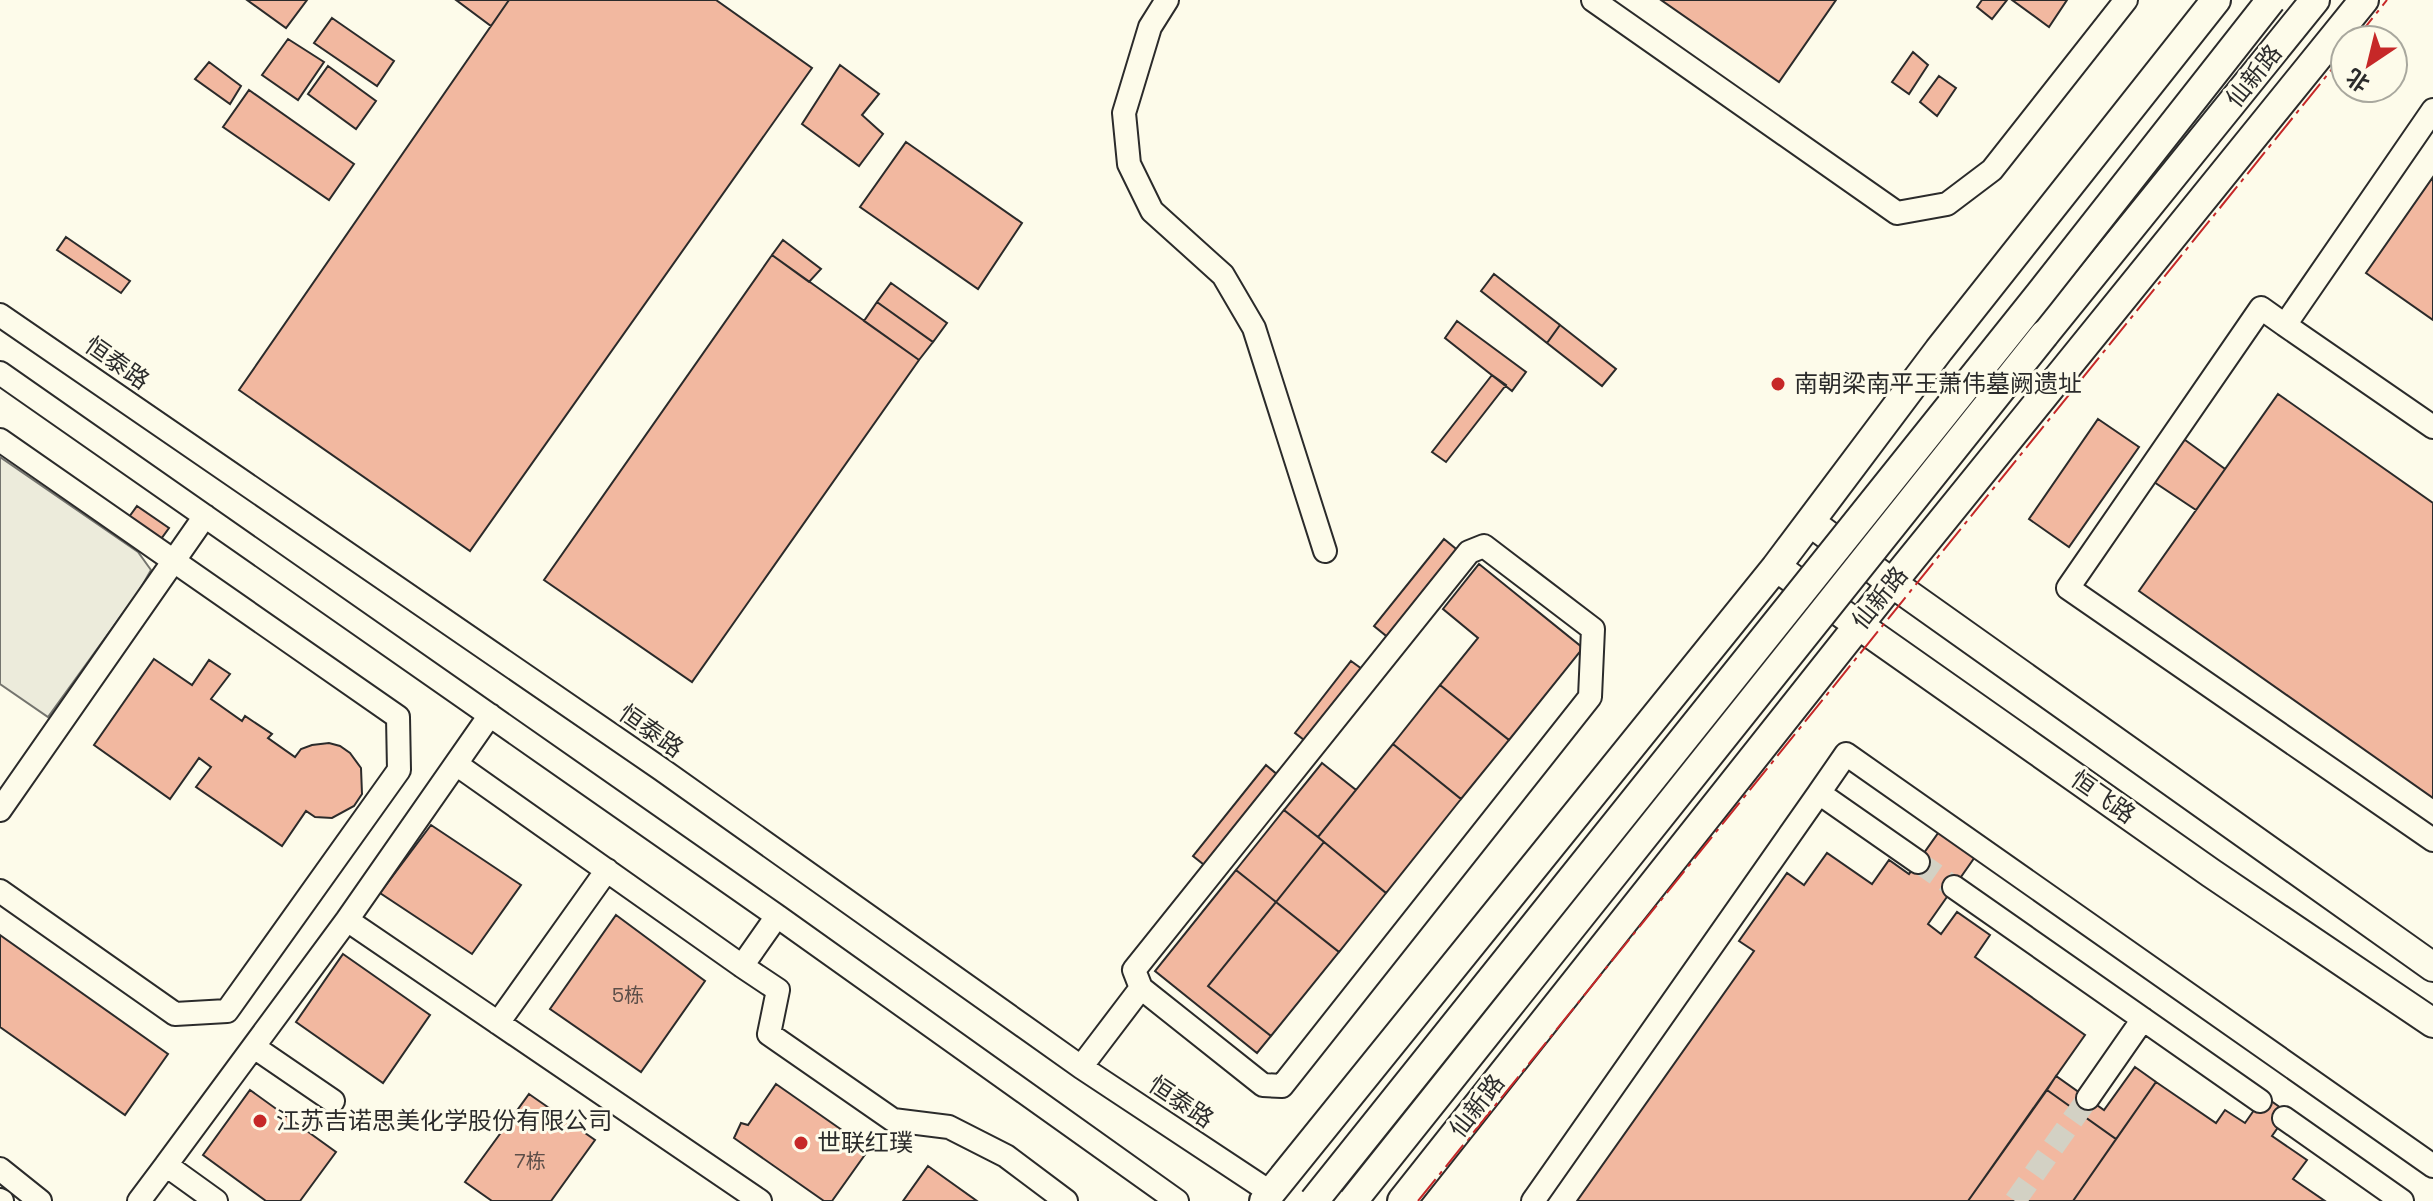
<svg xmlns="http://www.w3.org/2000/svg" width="2433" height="1201" font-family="'Space Grotesk','Noto Sans SC',sans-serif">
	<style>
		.green { fill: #ecebdb; stroke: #74746e; stroke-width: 2 }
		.building { fill: #f2b8a0; stroke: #2b2b2b; stroke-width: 2 }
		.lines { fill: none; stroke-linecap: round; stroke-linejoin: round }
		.minor-tunnel { stroke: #d3d1c4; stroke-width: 22; stroke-dasharray: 22 11; stroke-linecap: butt }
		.minor-casing { stroke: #2b2b2b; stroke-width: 26 }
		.major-casing { stroke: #2b2b2b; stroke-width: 32 }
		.minor { stroke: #fdfbea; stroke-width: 22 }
		.major { stroke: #fdfbea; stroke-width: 28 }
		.major-bridge-casing { stroke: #2b2b2b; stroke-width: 32; stroke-linecap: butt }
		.major-bridge { stroke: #fdfbea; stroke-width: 28 }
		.power { stroke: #c62828; stroke-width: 2; stroke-dasharray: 28 6 4 6; stroke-linecap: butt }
		.poi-dot { fill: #c62828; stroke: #fdfbea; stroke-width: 3 }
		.labels { text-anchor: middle; stroke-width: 6; stroke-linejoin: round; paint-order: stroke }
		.number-label { font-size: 20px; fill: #5d4e48 }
		.street-label { font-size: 24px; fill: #2b2b2b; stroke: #fdfbea }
		.poi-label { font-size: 24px; fill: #2b2b2b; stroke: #fdfbea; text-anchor: start }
	</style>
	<rect width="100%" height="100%" fill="#fdfbea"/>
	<path class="green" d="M0 457 138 552 151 570 139 591 48 717 0 684Z"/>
	<path class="building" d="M247 0H307L286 28Z
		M456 0H509L491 26Z
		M509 0H716L812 68 470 551 239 390Z
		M1661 0H1836L1779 82Z
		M1982 0H2007L1992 19 1977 7Z
		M2012 0H2067L2049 27Z
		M332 18 394 61 377 86 314 43Z
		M288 39 324 62 298 100 262 75Z
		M1913 52 1928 65 1909 94 1892 82Z
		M209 62 241 86 230 104 195 79Z
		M840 65 879 94 862 115 883 134 859 166 802 124Z
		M328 66 376 101 356 129 308 94Z
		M1939 76 1956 88 1937 116 1920 102Z
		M249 90 354 164 329 200 223 127Z
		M906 142 1022 223 978 289 860 207Z
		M2433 177V320L2366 273Z
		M66 237 130 281 121 293 57 250Z
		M783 240 821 269 809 282 772 255Z
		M772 255 919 360 692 682 544 580Z
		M1494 274 1560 325 1547 343 1481 291Z
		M891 283 947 323 933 342 877 302Z
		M877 302 933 342 919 360 864 321Z
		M1457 321 1526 372 1512 391 1445 338Z
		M1560 325 1616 369 1602 386 1547 343Z
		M1492 375 1506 385 1446 462 1432 452Z
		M2278 394 2433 503V798L2139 591Z
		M2098 419 2139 447 2069 547 2029 519Z
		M2181 437 2225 469 2196 510 2151 480Z
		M137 506 169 528 161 539 129 517Z
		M1444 539 1461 553 1390 639 1374 626Z
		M1479 564 1583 648 1509 740 1440 685 1478 638 1443 609Z
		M154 659 192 685 209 660 230 674 211 699 242 721 245 716 272 734 268 738 295 757 301 749 312 745 329 743 340 746 350 753 361 768 362 794 354 806 332 818 315 817 306 811 282 846 196 787 211 767 199 758 170 799 94 745Z
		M1351 661 1366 672 1308 743 1295 733Z
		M1440 685 1509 740 1461 799 1393 744Z
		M1393 744 1461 799 1386 893 1318 837Z
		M1322 763 1356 790 1318 837 1284 810Z
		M1266 765 1279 776 1208 868 1193 856Z
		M1284 810 1324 842 1276 902 1236 870Z
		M431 825 521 885 472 954 380 893Z
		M1941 829 1977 854 1928 924 1941 934 1957 912 1990 935 1975 957 2085 1035 1968 1201H1577L1754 951 1739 941 1787 873 1804 885 1827 853 1872 884 1889 860 1909 874Z
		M1324 842 1386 893 1339 952 1276 902Z
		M1236 870 1276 902 1208 986 1271 1036 1257 1053 1155 971Z
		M1276 902 1339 952 1271 1036 1208 986Z
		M616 915 705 981 641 1072 550 1009Z
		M0 935 168 1054 125 1115 0 1027Z
		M343 954 430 1015 383 1083 296 1022Z
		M2135 1067 2156 1082 2116 1139 2047 1090 2056 1076 2104 1110Z
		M2156 1082 2216 1123 2225 1110 2245 1123 2264 1096 2288 1113 2272 1136 2307 1160 2293 1179 2325 1201H2073Z
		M776 1084 869 1149 832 1201H824L734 1138 741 1123 748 1125Z
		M250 1090 336 1152 300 1201H266L203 1155Z
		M2047 1090 2116 1139 2073 1201H1968Z
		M529 1094 595 1140 551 1201H492L465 1182Z
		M928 1166 977 1201H903Z"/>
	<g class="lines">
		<path class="minor-tunnel" d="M1918 862 1954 887
			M2015 1201 2088 1098"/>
		<g class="minor-casing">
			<path id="minor" d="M1167 0 1150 27 1124 113 1129 164 1152 211 1223 275 1254 328 1325 551
				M1593 0 1897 213 1947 204 1992 170 2126 0
				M2433 110 2285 325 2433 427
				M0 315 661 769 1081 1067 1270 1192
				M2285 325 2261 308 2068 588 2433 840
				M0 373 777 916 1177 1201
				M0 440 398 717 399 770 227 1011 175 1014 0 891
				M456 764 742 966
				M1819 793 1846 754 2433 1166
				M0 810 205 516
				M1954 887 2260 1101
				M777 916 742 966 778 990 769 1034 893 1120 949 1127 1006 1156 1066 1201
				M347 920 760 1201
				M498 1023 607 870
				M254 1047 333 1101
				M1081 1067 1141 988 1134 970 1469 552 1484 546 1593 629 1590 697 1282 1086 1263 1085 1141 988
				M2088 1098 2143 1019
				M2284 1118 2402 1201
				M0 1169 40 1201
				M0 1200 2 1201
				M139 1201 166 1165
				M216 1201 166 1165 347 920 490 715
				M1533 1201 1819 793 1918 862"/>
		</g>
		<g class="major-casing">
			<path id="major" d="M2044 335 2315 0
				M1810 522 1892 583 2433 967
				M1776 567 2211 873 2433 1023
				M1264 1201 1776 567 1939 350 2216 0
				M1402 1201 1892 583 2364 0"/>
		</g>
		<use href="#minor" class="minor"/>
		<use href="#major" class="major"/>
		<g class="major-bridge-casing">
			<path id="major-bridge" d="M1314 1201 2039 295 2271 0
				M1353 1201 2044 335"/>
		</g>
		<use href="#major-bridge" class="major-bridge"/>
		<path class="power" d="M2355 40 2387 0
			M1418 1201 2345 53"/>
	</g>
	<g class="poi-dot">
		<circle cx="1778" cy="384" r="8"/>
		<circle cx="260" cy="1121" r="8"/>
		<circle cx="801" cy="1143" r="8"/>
	</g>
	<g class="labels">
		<g class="number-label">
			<text x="628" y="1002">5栋</text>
			<text x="530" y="1168">7栋</text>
		</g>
		<g class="street-label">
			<text transform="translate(2254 76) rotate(-51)" y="8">仙新路</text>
			<text transform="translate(117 363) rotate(35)" y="8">恒泰路</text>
			<text transform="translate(1880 598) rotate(-51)" y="8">仙新路</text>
			<text transform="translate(651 731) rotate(35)" y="8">恒泰路</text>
			<text transform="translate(2103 797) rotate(35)" y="8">恒飞路</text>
			<text transform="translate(1181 1102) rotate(34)" y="8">恒泰路</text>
			<text transform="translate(1477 1106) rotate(-52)" y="8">仙新路</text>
		</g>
		<g class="poi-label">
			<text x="1794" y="392">南朝梁南平王萧伟墓阙遗址</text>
			<text x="276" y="1129">江苏吉诺思美化学股份有限公司</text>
			<text x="817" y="1151">世联红璞</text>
		</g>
	</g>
	<g transform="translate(2369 64) rotate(215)"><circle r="38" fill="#fdfbea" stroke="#a9a89e" stroke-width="2"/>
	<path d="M0-6L14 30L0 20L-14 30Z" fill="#c62828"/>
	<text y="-12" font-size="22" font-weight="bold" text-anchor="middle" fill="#2b2b2b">北</text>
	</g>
</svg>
